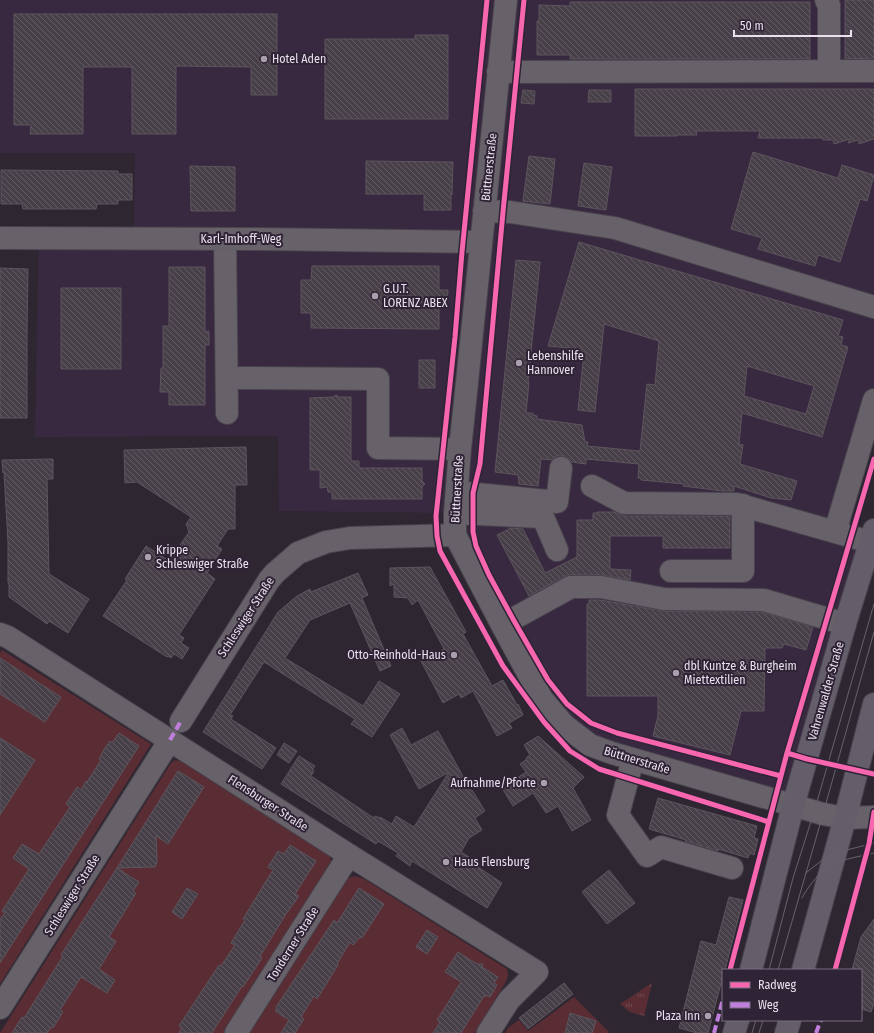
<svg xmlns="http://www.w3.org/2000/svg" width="874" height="1033" font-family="'Fira Sans Condensed',sans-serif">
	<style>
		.built { fill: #382940 }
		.grass { fill: url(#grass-tufts) }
		.garden { fill: #5a2c34 }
		.building { fill: url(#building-back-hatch); stroke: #5d555d; fill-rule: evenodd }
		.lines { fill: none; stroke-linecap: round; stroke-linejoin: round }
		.minor-casing { stroke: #48434c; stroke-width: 24 }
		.major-casing { stroke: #48434c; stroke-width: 24 }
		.minor { stroke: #67626a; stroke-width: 22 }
		.major { stroke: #645e6a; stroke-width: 22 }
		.tram { stroke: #67626a; stroke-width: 1 }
		.quiet { stroke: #c07fdc; stroke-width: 4; stroke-dasharray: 8 4; stroke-linecap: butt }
		.cycleway-casing { stroke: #2f2336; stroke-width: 8 }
		.cycleway { stroke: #f766af; stroke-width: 5 }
		.poi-dot { fill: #a8a0ac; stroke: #2f2336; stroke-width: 1.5 }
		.labels { text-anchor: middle; stroke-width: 4; stroke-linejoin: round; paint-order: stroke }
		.poi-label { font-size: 12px; fill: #e9e1ee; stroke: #2f2336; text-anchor: start }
		.street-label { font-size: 12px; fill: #e9e1ee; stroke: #2f2336 }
	</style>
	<defs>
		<pattern id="grass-tufts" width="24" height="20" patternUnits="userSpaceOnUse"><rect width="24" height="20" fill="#5a2c34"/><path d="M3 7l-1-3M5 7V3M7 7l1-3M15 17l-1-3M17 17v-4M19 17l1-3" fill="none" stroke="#724a52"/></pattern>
		<pattern id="building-back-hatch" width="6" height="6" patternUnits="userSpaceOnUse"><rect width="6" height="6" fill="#484049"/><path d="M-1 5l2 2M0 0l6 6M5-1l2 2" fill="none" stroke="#625b64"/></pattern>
	</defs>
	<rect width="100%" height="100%" fill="#2e2732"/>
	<path class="built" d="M0 0H874V400L835 532 870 542 793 806 564 725 455 513 279 511 278 436 35 437 39 230 134 231 135 153H0Z"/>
	<path class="grass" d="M652 983 644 1016 630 1012 620 1004Z"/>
	<path class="garden" d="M2 650 151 744 0 984V653Z
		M175 760 180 761 330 856 331 862V869L228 1033H0L171 763Z
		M355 876 364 879 507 969 508 974 507 980 475 1033H250L348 878Z
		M574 997 609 1032 608 1033H505L508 1028 519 1020 528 1031Z"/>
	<path class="building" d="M845 0H874V58L845 59Z
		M570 2H810V59H570V55H537V21H539V5L570 6Z
		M14 14H277V95H251V67L176 66V134H132V67H83V134H30L31 125H14Z
		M415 35H448V119H325V39H415Z
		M635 89H874V139L859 144 858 140 848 143 850 139 834 144 833 140H823V138H758L760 131H696L697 135H677V136H635Z
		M523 90 535 91 534 104 521 103Z
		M589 90H611V102H588Z
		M753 152 838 178 842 165 874 175 867 201 860 199 840 262 818 255 815 266 758 249 762 238 731 229Z
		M529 156 555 159 550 204 523 201Z
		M366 161 453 162 452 195 451 194V210H424V194H366Z
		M584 163 612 167 606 210 578 206Z
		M190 166 235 167V211H191Z
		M1 170 118 171V174H132V200H118V204H97L96 209H23L22 204H1Z
		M579 242 843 320 838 336 843 337 841 345 848 347 822 437 742 413 739 444 743 445 740 464 797 481 791 500 771 498 734 486V491H723L683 486 684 484 641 480V478H638L639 464 586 459V464L572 462 568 458 562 456H556L552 460 541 459 538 486 519 484 518 475 495 472 516 260 540 262 528 382H529L526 413H533V415L537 416V419L582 425 585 442H588L587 446 640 451 647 384 655 385 659 341 604 324 595 412 578 410 584 352 581 351V349L548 346ZM747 366 814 386 806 414 744 396Z
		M312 266H439V290H448L447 304H439V329L311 328V313H301V280H311Z
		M169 267H205V332L209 331V345H205V405H169V392H160L161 368H163V326H169Z
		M0 268 28 269 27 335V418H0Z
		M61 288H121V369H61Z
		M419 360H435V388H419Z
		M336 395 339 397H351V461H359V468H422V481L425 484 422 487V499H332V492H328L327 487 320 488V470H310V398L333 397Z
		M246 447 247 485H235V529H228L217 546 222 549 207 573 215 579 179 635 184 638 181 643 189 648 182 659 174 654 171 658 168 656 167 657 103 616 127 580 125 579 146 546 169 561 189 532 186 524 191 517 137 482 125 483 124 450Z
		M53 459V479H47L49 574 89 599 68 633 49 621 47 624 9 597V584L8 583V543L4 472 3 473 2 460Z
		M597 512H615L624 516H730V548H663V536H610V569L631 570 630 580 601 575H571L565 576 529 596 497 535 511 528 523 529 545 573 577 557V520H593V513H597Z
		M430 567 466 632 463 634 492 686 503 680 517 705 518 704 523 715 509 723 512 728 497 736 473 691 461 698 459 694 443 703 421 661 444 649 418 600 412 605 408 598 394 597V584L390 586V568Z
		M358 573 368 595 362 598 391 666 380 671 350 603 310 620 285 658 363 706 379 681 400 694 372 737 351 724 355 719 264 662 230 715 233 716 231 719 276 748 262 769 203 732 278 612 297 596 310 589 311 592Z
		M589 600H600L664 611 762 612 813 627 806 650 784 644 782 648H765L764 711H741L730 755 653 736 658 715V696H587V604H589Z
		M0 658 61 697 45 722 0 694Z
		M402 728 411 745 438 731 471 791 472 790 485 811 475 818 482 830 469 838 461 852 480 864 478 867 502 883 487 908 412 861 410 866 396 856 398 853 378 841 376 844 281 784 299 756 315 766 312 770 314 771 311 776 374 818 375 816 380 818V817L392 824 396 816 414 827 449 772 419 789 390 735Z
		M119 733 139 746 0 963V919L5 913 2 911 29 869 13 858 22 844 39 854 70 807 66 804 77 787 81 790 86 781 87 782 101 760 99 759 105 748 110 741 112 743Z
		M538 736 584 777 573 788 591 820 572 831 558 806 546 813 533 793 513 806 502 788 526 772 520 764 527 759 526 758 530 755 524 745Z
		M0 738 35 760 0 815Z
		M284 743 297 751 289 763 277 755Z
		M178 771 204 787 168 844 156 836 157 859V862L155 867 117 868Z
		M658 798 757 826 754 838 758 839 754 855 750 853 748 858 718 849V851L685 841 686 840 649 829Z
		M290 845 316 861 295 894 299 896 286 914 262 953 260 957 262 958 243 987 242 986 212 1033H179L182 1028 179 1026 219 965 221 966 235 945 231 943 245 920 243 919 273 870 268 867 278 851 284 854Z
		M117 868 139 882 133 891 136 893 109 937 116 941 99 969 115 980 107 993 81 977 60 1010 63 1012 53 1028 51 1027 47 1033H12L22 1017 24 1018 63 956 61 955 80 925Z
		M609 870 635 903 607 924 582 892Z
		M187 888 198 894 182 919 172 912Z
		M359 888 384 904 362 938 360 937 353 945 350 942 337 964 338 965 317 999 314 996 301 1017 304 1019 295 1033H281L289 1020 275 1011 277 1008 276 1007 334 920 337 923Z
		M729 897 743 900 725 970H723V976L708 1033H697L679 1028 701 941 716 945Z
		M874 919V1003L871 1012 861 1009V970H852L861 937Z
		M427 930 438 937 427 954 416 947Z
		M458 952 477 964H483L482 967 498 977 494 983 497 985 490 997 486 995 485 997 484 996 461 1033H433L440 1022 437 1020 461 982 445 972Z
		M564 983 573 994 528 1029 519 1018Z
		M570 1013 596 1021 592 1033H565Z"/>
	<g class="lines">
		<g class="minor-casing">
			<path id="minor" d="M506 0 465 402 460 449 455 513V535L502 625 542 699 564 725 590 745 612 753 823 814 845 818 874 817
				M826 0 829 5V71
				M498 72 874 71
				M484 211 510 212 615 228 874 307
				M0 238 258 239 481 242
				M225 239 227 413
				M240 378 378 379V448L460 449
				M592 486 624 503 737 504 870 542
				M457 492 557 502 561 468
				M455 513 543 517 557 550
				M835 532 874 400
				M671 571H743V505
				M502 625 571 587H601L664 599 764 600 845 624
				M0 634 8 637 349 855 537 972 509 1000 488 1033
				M181 721 269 580 275 573 298 553 326 542 350 538 455 535
				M633 759 618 815 647 856 661 847 732 868
				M0 1008 170 740
				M236 1033 349 855"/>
		</g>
		<g class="major-casing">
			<path id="major" d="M751 970 793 806 845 624 874 530
				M803 970 845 818 874 704
				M734 1033 738 1020
				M786 1033 790 1020"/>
		</g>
		<use href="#minor" class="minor"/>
		<use href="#major" class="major"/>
		<path class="tram" d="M805 874 807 872 821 861 835 853 874 843
			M802 898C807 888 823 867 834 863 845 859 862 856 874 853
			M769 970 793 878 814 812 874 604
			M778 970 823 814 874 632
			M752 1033 756 1020
			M759 1033 763 1020"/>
		<path class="quiet" d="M170 740 181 721
			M714 1033 723 999
			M816 1033 821 1020"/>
		<g class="cycleway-casing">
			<path id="cycleway" d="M487 0 462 252 455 337 436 516 437 536 440 551 503 666 544 722 570 751 599 769 769 822
				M524 0 503 212 480 464 473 493V532L476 546 489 575 513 619 548 680 567 704 591 723 617 733 781 776
				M787 753 807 759 874 774
				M730 970 787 753 839 578 874 459
				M835 970 869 844 874 812"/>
		</g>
		<use href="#cycleway" class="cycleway"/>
	</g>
	<g class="poi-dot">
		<circle cx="264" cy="59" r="4"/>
		<circle cx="375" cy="296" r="4"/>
		<circle cx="519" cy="363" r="4"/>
		<circle cx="148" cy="557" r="4"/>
		<circle cx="454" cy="655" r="4"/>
		<circle cx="676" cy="673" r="4"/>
		<circle cx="544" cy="783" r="4"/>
		<circle cx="446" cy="862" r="4"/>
		<circle cx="708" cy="1016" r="4"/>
	</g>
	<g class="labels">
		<g class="poi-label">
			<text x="272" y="63">Hotel Aden</text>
			<text x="383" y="293">G.U.T.<tspan x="383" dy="14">LORENZ ABEX</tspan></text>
			<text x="527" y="360">Lebenshilfe<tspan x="527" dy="14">Hannover</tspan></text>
			<text x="156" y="554">Krippe<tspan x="156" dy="14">Schleswiger Straße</tspan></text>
			<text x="446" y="659" text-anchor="end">Otto-Reinhold-Haus</text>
			<text x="684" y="670">dbl Kuntze &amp; Burgheim<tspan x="684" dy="14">Miettextilien</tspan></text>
			<text x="536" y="787" text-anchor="end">Aufnahme/Pforte</text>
			<text x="454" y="866">Haus Flensburg</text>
			<text x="700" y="1020" text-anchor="end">Plaza Inn</text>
		</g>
		<g class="street-label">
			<text transform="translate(489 167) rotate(-84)" y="4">Büttnerstraße</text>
			<text x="241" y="243">Karl-Imhoff-Weg</text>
			<text transform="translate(457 489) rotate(-87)" y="4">Büttnerstraße</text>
			<text transform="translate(246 617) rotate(-57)" y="4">Schleswiger Straße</text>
			<text transform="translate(826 691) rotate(-74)" y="4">Vahrenwalder Straße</text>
			<text transform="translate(637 760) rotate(17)" y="4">Büttnerstraße</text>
			<text transform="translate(268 803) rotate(33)" y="4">Flensburger Straße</text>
			<text transform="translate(72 895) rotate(-58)" y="4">Schleswiger Straße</text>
			<text transform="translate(293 944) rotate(-58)" y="4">Tonderner Straße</text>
		</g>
	</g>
	<rect x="722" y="969" width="140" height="52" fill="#2f2336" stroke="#796f80"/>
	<rect x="730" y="982" width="20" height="6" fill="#f766af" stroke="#796f80"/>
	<text x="758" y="989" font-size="12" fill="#e9e1ee">Radweg</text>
	<rect x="730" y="1002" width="20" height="6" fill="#c07fdc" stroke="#796f80"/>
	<text x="758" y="1009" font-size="12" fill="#e9e1ee">Weg</text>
	<path d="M734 30v6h117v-6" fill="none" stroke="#e9e1ee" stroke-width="2"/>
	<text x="740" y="30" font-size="12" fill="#e9e1ee" stroke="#2f2336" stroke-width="3" paint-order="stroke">50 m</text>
</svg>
